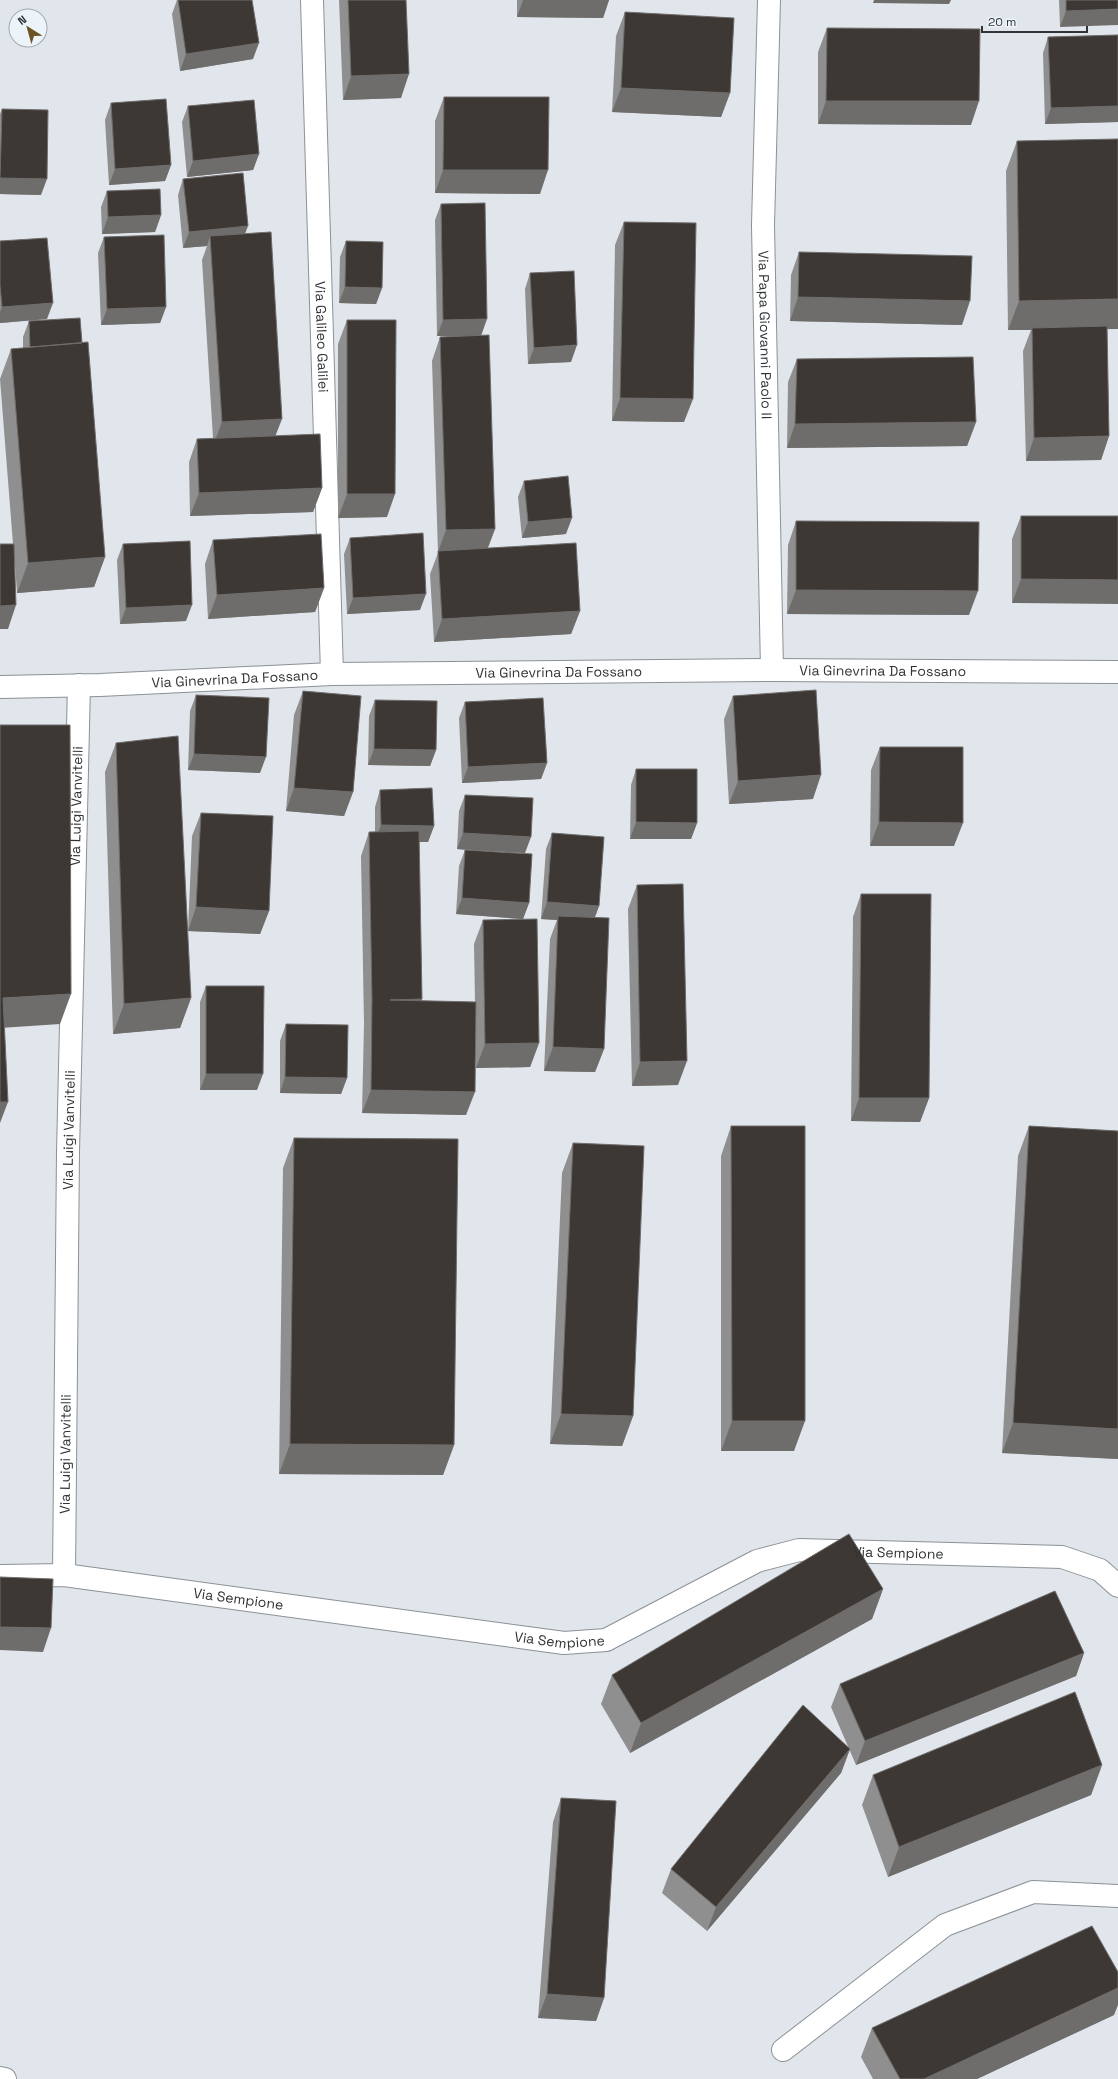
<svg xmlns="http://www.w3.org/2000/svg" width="1118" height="2079" font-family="'Space Grotesk',sans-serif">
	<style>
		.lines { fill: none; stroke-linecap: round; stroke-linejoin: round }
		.minor-casing { stroke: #8b9195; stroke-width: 24 }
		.tertiary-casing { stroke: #8b9195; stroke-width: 24 }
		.minor { stroke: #fff; stroke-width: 22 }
		.tertiary { stroke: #fff; stroke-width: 22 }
		.wall { fill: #8f8f90 }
		.shaded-wall { fill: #6f6c6c }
		.building { fill: #3e3835; stroke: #6f6c6c }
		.labels { text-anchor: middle; stroke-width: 4; stroke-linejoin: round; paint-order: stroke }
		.street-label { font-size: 14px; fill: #313436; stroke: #edf4f9 }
	</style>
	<rect width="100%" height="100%" fill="#e0e6eb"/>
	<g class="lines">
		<g class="minor-casing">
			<g id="minor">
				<path id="s1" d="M312 0 332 674"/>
				<path id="s2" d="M769 0 763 225 772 670"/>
				<path id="s3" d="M64 1575 68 1152 79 685"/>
				<path id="s4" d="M0 1576 64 1575 564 1643 606 1640 757 1561 799 1550 1062 1557 1100 1570 1118 1586"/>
				<path d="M783 2050 945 1925 1033 1892 1118 1896"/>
				<path d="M0 2078 5 2079"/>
			</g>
		</g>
		<g class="tertiary-casing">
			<g id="tertiary">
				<path id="s5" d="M0 687 100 685 332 674 772 670 1118 672"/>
			</g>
		</g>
		<use href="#minor" class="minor"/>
		<use href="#tertiary" class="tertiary"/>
	</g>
	<path class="wall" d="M177 0H252L253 59 180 71 172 14Z
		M339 0H406L401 98 343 100Z
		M517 0H609L603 18 517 17Z
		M1059 0H1118L1060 27Z
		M625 12 730 93 721 117 612 112 616 36Z
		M827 28 971 125 818 124V52Z
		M1118 35V122L1045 124 1043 53 1048 37Z
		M444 97 540 194 435 193V121Z
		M111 103 171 165 165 181 109 185 105 120Z
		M188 106 259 154 253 170 187 177 182 122Z
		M2 109 41 195 0 194V114Z
		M1017 141 1107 329 1109 436 1101 460 1026 461 1023 351 1031 330H1008L1006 171Z
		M183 179 245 234 276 436 322 488 313 512 190 516 189 462 197 439 213 438 202 260 207 246 183 248 178 195Z
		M107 191 161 215 155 232 102 234 101 207Z
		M441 204 481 336 495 529 488 548 580 611 571 634 434 642 430 574 438 553 432 361 440 337 480 336H437L435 220Z
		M624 222 684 422 612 421 615 245Z
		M104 237 166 307 160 323 101 325 98 253Z
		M0 241 47 319 0 323Z
		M346 241 382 288 376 304 339 303 340 257Z
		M799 252 962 325 790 321 791 275Z
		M530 273 571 362 528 364 525 289Z
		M347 320 387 517 338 518V344Z
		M29 321 82 343 105 557 94 587 17 593 14 550 8 629H0V544H13L0 379 11 349 23 348V337Z
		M797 359 976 422 967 446 787 448 788 382Z
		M524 481 566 534 522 538 518 497Z
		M1021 516H1118L1012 603V539Z
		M796 521 969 615 787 614 788 545Z
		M350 538 420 610 347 614 344 554Z
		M213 540 324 588 315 612 208 619 205 564Z
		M123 544 186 621 120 624 117 560Z
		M303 691 353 792 344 816 286 811 294 715Z
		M196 695 260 773 188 770 190 711Z
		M733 696 813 799 729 804 724 719Z
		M375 700 436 750 430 766 368 765 369 716Z
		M465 702 547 763 541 779 462 783 459 718Z
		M116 743 191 998 180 1028 113 1034 105 772Z
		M880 747 954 846H870L871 770Z
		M636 769 697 823 691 839H630L631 785Z
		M380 790 434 826 428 842H419L422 1001 475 1002 474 944 483 920 539 1043 530 1067 476 1068V1039L466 1115 362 1113 364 1024 361 856 369 832H375V807Z
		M465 795 525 853 485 851 529 903 523 919 456 914 459 866 465 850 457 849 459 811Z
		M201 813 269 911 260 934 188 931 192 836Z
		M552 833 599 906 595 917 604 1049 595 1072 544 1071 550 939 557 920 541 919 546 849Z
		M637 885 678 1085 632 1086 628 909Z
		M861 894 929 1098 920 1122 851 1121 853 917Z
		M206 986 257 1090H200V1002Z
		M286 1024 347 1078 341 1094 280 1093V1041Z
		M731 1126 794 1451H721V1156Z
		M1029 1126 1118 1131V1459L1002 1453 1018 1156Z
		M294 1138 454 1445 443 1475 279 1474 283 1168Z
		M573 1143 633 1416 622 1446 550 1444 562 1173Z
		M883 1589 872 1619 630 1753 601 1704 612 1675Z
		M1084 1653 1076 1676 856 1765 831 1707 840 1684Z
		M850 1749 841 1773 707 1931 662 1893 671 1869Z
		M1102 1765 1091 1795 888 1877 862 1805 873 1775Z
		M561 1798 604 1998 596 2021 538 2018 553 1822Z
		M1114 2015 977 2079H873L861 2057 872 2028Z"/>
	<path class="shaded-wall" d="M523 0H609L603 18 517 17Z
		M874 0H951L949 4 873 3Z
		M1118 9V25L1060 27 1066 11Z
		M259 43 253 59 180 71 186 54Z
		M409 74 401 98 343 100 351 76Z
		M621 88 730 93 721 117 612 112Z
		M826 101H979L971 125 818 124Z
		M1118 106V122L1045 124 1051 108Z
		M259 154 253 170 187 177 193 161Z
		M171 165 165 181 109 185 115 169Z
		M443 170H548L540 194 435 193Z
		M0 178 47 179 41 195 0 194Z
		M161 215 155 232 102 234 108 217Z
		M248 226 242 242 210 236 207 246 183 248 189 232Z
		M345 287 382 288 376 304 339 303Z
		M798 297 970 301 962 325 790 321Z
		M1118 299V329L1032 330V328L1031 330H1008L1019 301Z
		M53 303 47 319 0 323V312L2 307Z
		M166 307 160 323 101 325 107 309Z
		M487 319 481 336H437L443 320Z
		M577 345 571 362 528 364 534 348Z
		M620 398 693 399 684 422 612 421Z
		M282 419 273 442 213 446 222 422Z
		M976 422 967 446 787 448 795 424Z
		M1109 436 1101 460 1026 461 1034 438Z
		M322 488 313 512 190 516 199 493Z
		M347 494H395L387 517 338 518Z
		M572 518 566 534 522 538 528 522Z
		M495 529 486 552H438L446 530Z
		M105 557 94 587 17 593 28 563Z
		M1021 579 1118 580V604L1012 603Z
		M324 588 315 612 208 619 217 595Z
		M796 590 978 591 969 615 787 614Z
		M426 594 420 610 347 614 353 598Z
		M16 605 8 629H0V606Z
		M192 605 186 621 120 624 126 608Z
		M580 611 571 634 434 642 442 619Z
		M374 749 436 750 430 766 368 765Z
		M194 754 266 757 260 773 188 770Z
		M547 763 541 779 462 783 468 767Z
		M821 775 813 799 729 804 738 781Z
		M294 788 353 792 344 816 286 811Z
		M636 822 697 823 691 839H630Z
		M879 822 963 823 954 846H870Z
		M381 825 434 826 428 842 375 841Z
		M463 833 531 837 525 853 457 849Z
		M462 898 529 903 523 919 456 914Z
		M547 902 599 906 593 922 558 916 557 920 541 919Z
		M196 907 269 911 260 934 188 931Z
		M71 994 60 1024 0 1028 3 998Z
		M191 998 180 1028 113 1034 124 1004Z
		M422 999 414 1022 390 1000Z
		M539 1043 530 1067 476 1068 485 1044Z
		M553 1047 604 1049 595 1072 544 1071Z
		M687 1061 678 1085 632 1086 640 1062Z
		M206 1074H263L257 1090H200Z
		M285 1077 347 1078 341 1094 280 1093Z
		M371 1090 475 1092 466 1115 362 1113Z
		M859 1098H929L920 1122 851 1121Z
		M0 1102H8L0 1123Z
		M561 1414 633 1416 622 1446 550 1444Z
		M732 1421H805L794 1451H721Z
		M1013 1423 1118 1429V1459L1002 1453Z
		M290 1444 454 1445 443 1475 279 1474Z
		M883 1589 872 1619 630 1753 641 1723Z
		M0 1627 51 1628 43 1652 0 1650Z
		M1084 1653 1076 1676 856 1765 865 1741Z
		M850 1749 841 1773 707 1931 716 1907Z
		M1102 1765 1091 1795 888 1877 899 1847Z
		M1118 1988V2005L1114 2015 977 2079H924Z
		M547 1994 604 1998 596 2021 538 2018Z"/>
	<path class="building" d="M178 0H252L259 43 186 54Z
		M348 0H406L409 74 351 76Z
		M1066 0H1118V9L1066 11Z
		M625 12 734 18 730 93 621 88Z
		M827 28 980 29 979 101H826Z
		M1118 35V106L1051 108 1048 37Z
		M444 97H549L548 170H443Z
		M166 99 171 165 115 169 111 103Z
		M254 100 259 154 193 161 188 106Z
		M2 109 48 110 47 179 0 178Z
		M1118 139V299L1019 301 1017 141Z
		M243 173 248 226 189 232 183 179Z
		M160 189 161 215 108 217 107 191Z
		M485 203 487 319 443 320 441 204Z
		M624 222 696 223 693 399 620 398Z
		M271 232 282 419 222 422 210 236Z
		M164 235 166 307 107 309 104 237Z
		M47 238 53 303 2 307 0 285V241Z
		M346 241 383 242 382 288 345 287Z
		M799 252 972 256 970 301 798 297Z
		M574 271 577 345 534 348 530 273Z
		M80 318 82 343 30 347 29 321Z
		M347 320H396L395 494H347Z
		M1107 326 1109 436 1034 438 1032 328Z
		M489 335 495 529 446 530 440 337Z
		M88 342 105 557 28 563 11 349Z
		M973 357 976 422 795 424 797 359Z
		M320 434 322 488 199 493 197 439Z
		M568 476 572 518 528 522 524 481Z
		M1021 516H1118V580L1021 579Z
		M796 521 979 522 978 591 796 590Z
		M423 533 426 594 353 598 350 538Z
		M321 534 324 588 217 595 213 540Z
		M190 541 192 605 126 608 123 544Z
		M576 543 580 611 442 619 438 551Z
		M0 544H14L16 605 0 606Z
		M816 690 821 775 738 781 733 696Z
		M303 691 361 696 353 792 294 788Z
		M196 695 269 698 266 757 194 754Z
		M543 698 547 763 468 767 465 702Z
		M375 700 437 701 436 750 374 749Z
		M0 725H70L71 994 3 998 8 1102H0Z
		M178 736 191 998 124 1004 116 743Z
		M880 747H963V823L879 822Z
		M636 769H697V823L636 822Z
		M432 788 434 826 381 825 380 790Z
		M465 795 533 798 531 837 463 833Z
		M201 813 273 816 269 911 196 907Z
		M419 831 422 999 390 1000 476 1002 475 1092 371 1090 372 1000 369 832Z
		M552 833 604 837 599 906 547 902Z
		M465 850 532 854 529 903 462 898Z
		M683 884 687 1061 640 1062 637 885Z
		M861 894H931L929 1098H859Z
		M558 916 609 918 604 1049 553 1047Z
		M537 919 539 1043 485 1044 483 920Z
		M206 986H264L263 1074H206Z
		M286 1024 348 1025 347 1078 285 1077Z
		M731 1126H805V1421H732Z
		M1029 1126 1118 1131V1429L1013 1423Z
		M294 1138 458 1139 454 1445 290 1444Z
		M573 1143 644 1146 633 1416 561 1414Z
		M849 1534 883 1589 641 1723 612 1675Z
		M0 1577 53 1579 51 1628 0 1627Z
		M1055 1591 1084 1653 865 1741 840 1684Z
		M1075 1692 1102 1765 899 1847 873 1775Z
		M803 1705 850 1749 716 1907 671 1869Z
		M561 1798 616 1801 604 1998 547 1994Z
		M1092 1926 1118 1972V1988L924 2079H900L872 2028Z"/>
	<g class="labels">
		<g class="street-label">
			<text dy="5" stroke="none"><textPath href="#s2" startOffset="335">Via Papa Giovanni Paolo II</textPath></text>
			<text dy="5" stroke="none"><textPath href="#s1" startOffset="337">Via Galileo Galilei</textPath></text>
			<text dy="5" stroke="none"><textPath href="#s5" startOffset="883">Via Ginevrina Da Fossano</textPath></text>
			<text dy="5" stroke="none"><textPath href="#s5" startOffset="559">Via Ginevrina Da Fossano</textPath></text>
			<text dy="5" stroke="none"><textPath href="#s5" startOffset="235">Via Ginevrina Da Fossano</textPath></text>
			<text dy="5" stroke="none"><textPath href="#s3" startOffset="769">Via Luigi Vanvitelli</textPath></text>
			<text dy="5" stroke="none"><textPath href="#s3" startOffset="445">Via Luigi Vanvitelli</textPath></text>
			<text dy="5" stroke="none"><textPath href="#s3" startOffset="121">Via Luigi Vanvitelli</textPath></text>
			<text dy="5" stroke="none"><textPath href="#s4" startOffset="924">Via Sempione</textPath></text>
			<text dy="5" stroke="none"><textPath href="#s4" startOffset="240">Via Sempione</textPath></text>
			<text dy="5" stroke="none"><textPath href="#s4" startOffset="564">Via Sempione</textPath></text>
		</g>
	</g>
	<g transform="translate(28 28) rotate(323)"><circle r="19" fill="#edf4f9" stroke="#a2a7ab"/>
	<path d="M0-3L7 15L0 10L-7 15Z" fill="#6c5525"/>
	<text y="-6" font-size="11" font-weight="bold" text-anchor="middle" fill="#313436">N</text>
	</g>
	<path d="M982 26v6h105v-6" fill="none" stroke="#313436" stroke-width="2"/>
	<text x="988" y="26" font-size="12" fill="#313436" stroke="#edf4f9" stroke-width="3" paint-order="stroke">20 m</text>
</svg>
